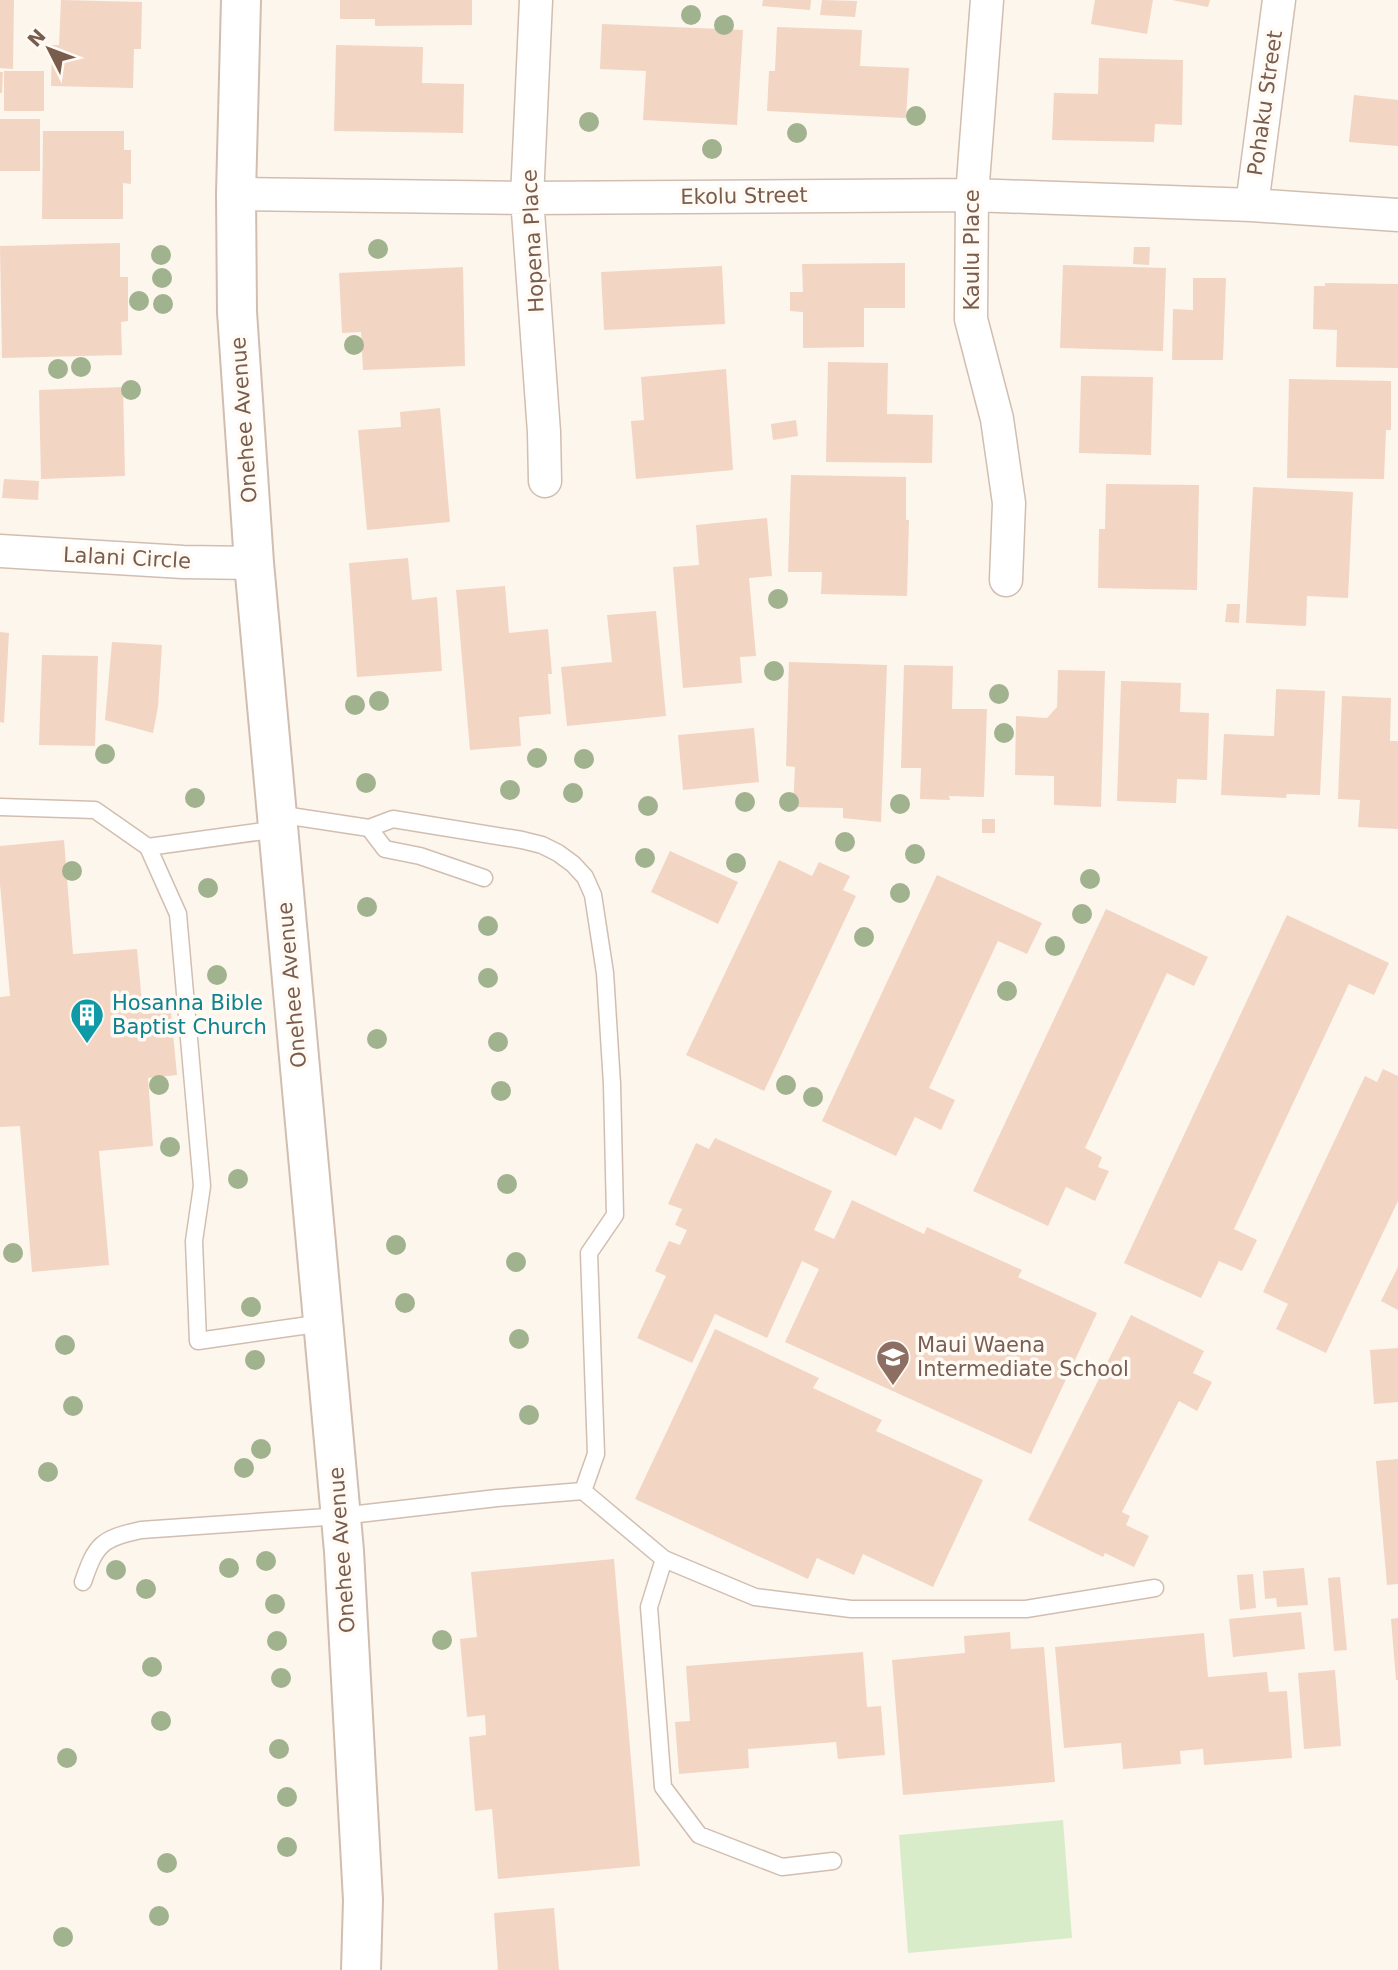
<svg xmlns="http://www.w3.org/2000/svg" width="1398" height="1970" font-family="'DejaVu Sans',sans-serif">
	<style>
		.pitch { fill: #d8ecc9 }
		.building { fill: #f3d5c3 }
		.lines { fill: none; stroke-linecap: round; stroke-linejoin: round }
		.service-casing { stroke: #d1beb0; stroke-width: 19 }
		.minor-casing { stroke: #d1beb0; stroke-width: 35 }
		.tertiary-casing { stroke: #d1beb0; stroke-width: 42 }
		.service { stroke: #fff; stroke-width: 16 }
		.minor { stroke: #fff; stroke-width: 32 }
		.tertiary { stroke: #fff; stroke-width: 38 }
		.tree { fill: #a0b28e }
		.labels { text-anchor: middle; stroke-width: 7; stroke-linejoin: round; paint-order: stroke }
		.street-label { font-size: 21px; fill: #7a5c4d; stroke: #fffaf3 }
		.culture-label { font-size: 21px; fill: #0d838f; stroke: #fffaf3; text-anchor: start }
		.education-label { font-size: 21px; fill: #785e54; stroke: #fffaf3; text-anchor: start }
	</style>
	<rect width="100%" height="100%" fill="#fdf6ec"/>
	<path class="pitch" d="M1063 1820 1072 1938 908 1953 899 1835Z"/>
	<path class="building" d="M0 0H14L13 69 0 68Z
		M61 0 142 2 141 49H134L133 88 51 86 52 45H59Z
		M340 0H472V25L375 26V19H340Z
		M763 0H811L810 10 762 6Z
		M822 0 857 1 855 17 820 15Z
		M1095 0H1153L1147 34 1091 24Z
		M1172 0H1210L1208 7Z
		M602 24 743 30 737 125 643 120 646 71 600 69Z
		M777 27 862 30 860 66 909 68 906 118 767 111 769 71H775Z
		M336 45 423 47 422 83 464 84 463 133 334 131Z
		M1099 58 1183 60 1182 125 1155 124 1154 142 1052 140 1054 93 1098 94Z
		M4 71H44V111H4Z
		M0 72H3L2 93H0Z
		M1354 95 1398 100V146L1349 142Z
		M0 119H40V171H0Z
		M43 131H124V150H131V184L123 183V219H42Z
		M120 243V277H128V321L121 322 122 355 2 358 0 246Z
		M1134 247H1150L1149 265 1133 264Z
		M905 263V308H864V347L803 348V312L790 311V292H803L802 264Z
		M1063 265 1166 268 1163 351 1060 348Z
		M722 266 725 324 604 330 601 272Z
		M463 267 465 366 363 370 361 332 342 333 339 273Z
		M1193 278H1226L1223 360H1172L1173 309 1193 310Z
		M1325 283 1398 284V368L1336 367 1337 330 1313 329 1314 286H1325Z
		M828 362 888 363 887 414 933 415 932 463 826 462Z
		M726 369 733 470 636 479 631 421 644 420 641 377Z
		M1081 376 1153 377 1151 455 1079 453Z
		M1289 379 1391 381V430H1386L1384 479 1287 478Z
		M123 387 125 476 41 479 39 390Z
		M440 408 450 522 367 530 358 430 401 427 400 412Z
		M796 420 798 436 773 440 771 424Z
		M791 475 906 477V520H909L907 596 821 594 822 572H788Z
		M4 479 39 481 38 500 2 498Z
		M1106 484 1199 485 1197 590 1098 588 1099 529H1105Z
		M1253 487 1353 492 1348 598 1307 596 1306 626 1246 623Z
		M767 518 772 576 749 578 756 656 740 657 742 683 683 688 673 567 699 565 696 525Z
		M408 558 412 600 437 597 442 671 357 677 349 563Z
		M505 586 509 633 548 629 552 674H548L551 714 519 717 521 746 470 750 456 590Z
		M1227 604H1240L1239 623 1225 622Z
		M656 611 666 716 567 726 561 667 612 662 607 615Z
		M0 632 9 633 4 723 0 722Z
		M112 642 162 645 158 707 153 733 105 720Z
		M42 655 98 656 95 746 39 745Z
		M789 662 887 665 881 822 843 818V808L793 807 795 767 786 766Z
		M904 665 953 666 952 709H987L984 797 949 796 950 800 920 799 921 768H901Z
		M1058 670 1105 671 1101 807 1054 805V776L1015 775 1016 716 1047 718 1057 707Z
		M1121 681 1181 683 1180 712 1209 713 1207 780 1177 779 1176 803 1117 801Z
		M1276 689 1325 691 1320 795 1287 794 1286 798 1221 795 1224 734 1274 736Z
		M1342 696 1391 698 1390 741H1398V829L1358 827 1360 800 1338 799Z
		M754 728 759 782 683 790 678 735Z
		M982 819H995V833H982Z
		M64 840 73 954 137 949 143 1014 171 1012 177 1075 148 1078 153 1146 99 1151 109 1265 32 1272 20 1126 0 1127V997L10 996 0 884V846Z
		M670 851 738 882 718 924 651 892Z
		M779 860 812 876 819 862 850 876 843 890 856 896 764 1091 686 1055Z
		M937 875 1042 923 1027 954 998 941 929 1088 955 1100 941 1130 915 1117 896 1156 822 1121Z
		M1106 909 1208 957 1194 986 1167 973 1085 1148 1102 1157 1098 1167 1109 1171 1095 1201 1066 1187 1048 1226 973 1191Z
		M1287 915 1389 963 1374 995 1349 984 1234 1229 1257 1240 1242 1271 1219 1261 1201 1298 1124 1263Z
		M1383 1069 1398 1076V1201L1326 1353 1276 1329 1288 1304 1263 1292 1365 1076 1377 1082Z
		M715 1138 832 1191 814 1230 834 1239 852 1200 924 1234 927 1227 1022 1270 1018 1277 1097 1313 1031 1454 785 1342 819 1269 802 1261 767 1338 715 1314 692 1363 637 1338 666 1276 655 1271 669 1241 680 1245 687 1230 675 1225 682 1209 668 1204 696 1143 709 1149Z
		M1398 1267V1310L1381 1301Z
		M1131 1315 1204 1351 1193 1373 1212 1382 1197 1411 1179 1401 1122 1512 1130 1516 1126 1525 1149 1536 1134 1567 1105 1553 1103 1557 1028 1520Z
		M715 1329 819 1378 813 1388 882 1420 876 1431 983 1480 933 1587 863 1554 854 1575 817 1558 808 1579 635 1499Z
		M1398 1348V1402L1374 1404 1370 1350Z
		M1398 1459V1584L1387 1585 1376 1461Z
		M614 1559 640 1866 498 1879 492 1809 475 1811 469 1737 486 1735 485 1715 467 1717 460 1639 477 1637 471 1572Z
		M1304 1568 1308 1605 1277 1607 1276 1598 1265 1599 1263 1571Z
		M1253 1574 1256 1608 1240 1610 1237 1575Z
		M1340 1577 1347 1650 1334 1651 1328 1578Z
		M1301 1612 1305 1649 1233 1657 1229 1619Z
		M1398 1618V1680H1396L1391 1619Z
		M1010 1632 1011 1649 1044 1647 1055 1782 903 1795 892 1660 965 1653 964 1636Z
		M1204 1633 1208 1677 1267 1672 1269 1692 1287 1691 1292 1758 1204 1765 1203 1749 1180 1751 1181 1764 1123 1769 1121 1743 1064 1748 1055 1647Z
		M863 1652 867 1707 881 1706 885 1755 838 1759 836 1742 748 1749 749 1768 679 1774 675 1722 690 1721 686 1666Z
		M1335 1670 1341 1746 1304 1749 1298 1673Z
		M554 1908 559 1970H498L494 1913Z"/>
	<g class="lines">
		<g class="service-casing">
			<path id="service" d="M0 807 95 810 148 847
				M277 814 369 828 393 819 522 840 542 845 558 853 573 864 585 877 593 895 605 973 612 1084 615 1215 589 1253 596 1454 583 1491
				M369 828 385 849 420 856 484 878
				M278 829 148 847 178 914 202 1186 194 1241 198 1341 323 1323
				M664 1559 649 1607 663 1787 699 1835 782 1867 833 1861
				M83 1582C96 1544 101 1539 141 1530L341 1516 497 1498 583 1491 664 1559 755 1597 851 1609H1026L1155 1588"/>
		</g>
		<g class="minor-casing">
			<path id="minor" d="M536 0 527 198 544 432 545 481
				M987 0 972 195 971 319 997 419 1009 503 1006 580
				M236 194 527 198 972 195 1252 205 1398 215
				M1252 205 1279 0
				M0 551 183 562 254 563"/>
		</g>
		<g class="tertiary-casing">
			<path id="tertiary" d="M241 0 236 194 237 312 254 563 344 1551 363 1900 361 1970"/>
		</g>
		<use href="#service" class="service"/>
		<use href="#minor" class="minor"/>
		<use href="#tertiary" class="tertiary"/>
	</g>
	<g class="tree">
		<circle cx="691" cy="15" r="10"/>
		<circle cx="724" cy="25" r="10"/>
		<circle cx="916" cy="116" r="10"/>
		<circle cx="589" cy="122" r="10"/>
		<circle cx="797" cy="133" r="10"/>
		<circle cx="712" cy="149" r="10"/>
		<circle cx="378" cy="249" r="10"/>
		<circle cx="161" cy="255" r="10"/>
		<circle cx="162" cy="278" r="10"/>
		<circle cx="139" cy="301" r="10"/>
		<circle cx="163" cy="304" r="10"/>
		<circle cx="354" cy="345" r="10"/>
		<circle cx="81" cy="367" r="10"/>
		<circle cx="58" cy="369" r="10"/>
		<circle cx="131" cy="390" r="10"/>
		<circle cx="778" cy="599" r="10"/>
		<circle cx="774" cy="671" r="10"/>
		<circle cx="999" cy="694" r="10"/>
		<circle cx="379" cy="701" r="10"/>
		<circle cx="355" cy="705" r="10"/>
		<circle cx="1004" cy="733" r="10"/>
		<circle cx="105" cy="754" r="10"/>
		<circle cx="537" cy="758" r="10"/>
		<circle cx="584" cy="759" r="10"/>
		<circle cx="366" cy="783" r="10"/>
		<circle cx="510" cy="790" r="10"/>
		<circle cx="573" cy="793" r="10"/>
		<circle cx="195" cy="798" r="10"/>
		<circle cx="745" cy="802" r="10"/>
		<circle cx="789" cy="802" r="10"/>
		<circle cx="900" cy="804" r="10"/>
		<circle cx="648" cy="806" r="10"/>
		<circle cx="845" cy="842" r="10"/>
		<circle cx="915" cy="854" r="10"/>
		<circle cx="645" cy="858" r="10"/>
		<circle cx="736" cy="863" r="10"/>
		<circle cx="72" cy="871" r="10"/>
		<circle cx="1090" cy="879" r="10"/>
		<circle cx="208" cy="888" r="10"/>
		<circle cx="900" cy="893" r="10"/>
		<circle cx="367" cy="907" r="10"/>
		<circle cx="1082" cy="914" r="10"/>
		<circle cx="488" cy="926" r="10"/>
		<circle cx="864" cy="937" r="10"/>
		<circle cx="1055" cy="946" r="10"/>
		<circle cx="217" cy="975" r="10"/>
		<circle cx="488" cy="978" r="10"/>
		<circle cx="1007" cy="991" r="10"/>
		<circle cx="377" cy="1039" r="10"/>
		<circle cx="498" cy="1042" r="10"/>
		<circle cx="159" cy="1085" r="10"/>
		<circle cx="786" cy="1085" r="10"/>
		<circle cx="501" cy="1091" r="10"/>
		<circle cx="813" cy="1097" r="10"/>
		<circle cx="170" cy="1147" r="10"/>
		<circle cx="238" cy="1179" r="10"/>
		<circle cx="507" cy="1184" r="10"/>
		<circle cx="396" cy="1245" r="10"/>
		<circle cx="13" cy="1253" r="10"/>
		<circle cx="516" cy="1262" r="10"/>
		<circle cx="405" cy="1303" r="10"/>
		<circle cx="251" cy="1307" r="10"/>
		<circle cx="519" cy="1339" r="10"/>
		<circle cx="65" cy="1345" r="10"/>
		<circle cx="255" cy="1360" r="10"/>
		<circle cx="73" cy="1406" r="10"/>
		<circle cx="529" cy="1415" r="10"/>
		<circle cx="261" cy="1449" r="10"/>
		<circle cx="244" cy="1468" r="10"/>
		<circle cx="48" cy="1472" r="10"/>
		<circle cx="266" cy="1561" r="10"/>
		<circle cx="229" cy="1568" r="10"/>
		<circle cx="116" cy="1570" r="10"/>
		<circle cx="146" cy="1589" r="10"/>
		<circle cx="275" cy="1604" r="10"/>
		<circle cx="442" cy="1640" r="10"/>
		<circle cx="277" cy="1641" r="10"/>
		<circle cx="152" cy="1667" r="10"/>
		<circle cx="281" cy="1678" r="10"/>
		<circle cx="161" cy="1721" r="10"/>
		<circle cx="279" cy="1749" r="10"/>
		<circle cx="67" cy="1758" r="10"/>
		<circle cx="287" cy="1797" r="10"/>
		<circle cx="287" cy="1847" r="10"/>
		<circle cx="167" cy="1863" r="10"/>
		<circle cx="159" cy="1916" r="10"/>
		<circle cx="63" cy="1937" r="10"/>
	</g>
	<defs>
		<g id="building-pin" transform="scale(1.75)"><path d="M0 17L-7.5 6A9.5 9.5 0 1 1 7.5 6Z" fill="#0f9aa8" stroke="#fffaf3"/><path d="M-4-6H4V6H1V3H-1V6H-4ZM-2.5-4.3h1.7v1.8h-1.7ZM.8-4.3h1.7v1.8H.8ZM-2.5-1h1.7V.8h-1.7ZM.8-1h1.7V.8H.8Z" fill="#fff"/></g>
		<g id="school-pin" transform="scale(1.75)"><path d="M0 17L-7.5 6A9.5 9.5 0 1 1 7.5 6Z" fill="#8d6e63" stroke="#fffaf3"/><path d="M0-5L7-2L0 1L-7-2ZM-4 1L0 2.5L4 1V4Q0 6-4 4Z" fill="#fff"/></g>
	</defs>
	<g fill-rule="evenodd">
		<use href="#building-pin" x="87" y="1015"/>
		<use href="#school-pin" x="893" y="1357"/>
	</g>
	<g class="labels">
		<g class="street-label">
			<text transform="translate(1265 103) rotate(-82)" y="7">Pohaku Street</text>
			<text transform="translate(744 196) rotate(-1)" y="7">Ekolu Street</text>
			<text transform="translate(533 241) rotate(-93)" y="7">Hopena Place</text>
			<text transform="translate(972 250) rotate(-90)" y="7">Kaulu Place</text>
			<text transform="translate(244 420) rotate(-94)" y="7">Onehee Avenue</text>
			<text transform="translate(127 558) rotate(3)" y="7">Lalani Circle</text>
			<text transform="translate(292 985) rotate(-95)" y="7">Onehee Avenue</text>
			<text transform="translate(342 1550) rotate(-94)" y="7">Onehee Avenue</text>
		</g>
		<g class="culture-label">
			<text x="112" y="1010">Hosanna Bible<tspan x="112" dy="24">Baptist Church</tspan></text>
		</g>
		<g class="education-label">
			<text x="917" y="1352">Maui Waena<tspan x="917" dy="24">Intermediate School</tspan></text>
		</g>
	</g>
	<g transform="translate(49 49) rotate(312)" stroke="#fffaf3" stroke-width="5" paint-order="stroke">
	<path d="M0-5L12 26L0 18L-12 26Z" fill="#7a5c4d"/>
	<text y="-10" font-size="19" font-weight="bold" text-anchor="middle" fill="#7a5c4d">N</text>
	</g>
</svg>
